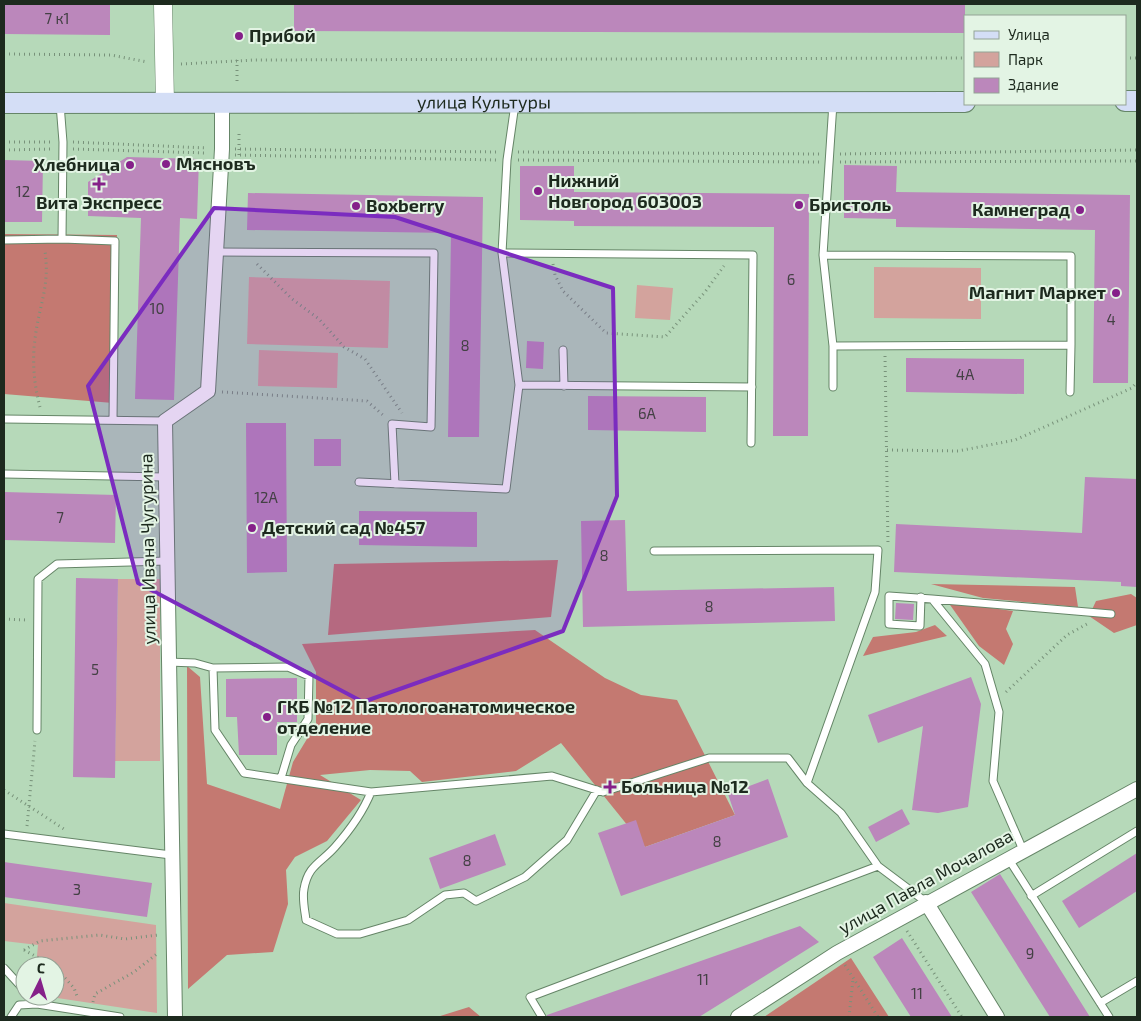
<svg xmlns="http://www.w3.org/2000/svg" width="1141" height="1021" font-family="'Exo 2',sans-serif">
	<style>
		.green { fill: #d3a39d }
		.forest { fill: #c47971 }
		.building { fill: #bb87bb }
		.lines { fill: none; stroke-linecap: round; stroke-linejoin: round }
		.service-casing { stroke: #658567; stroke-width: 9 }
		.minor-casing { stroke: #658567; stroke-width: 16 }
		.tertiary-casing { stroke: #658567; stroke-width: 19 }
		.secondary-casing { stroke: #658567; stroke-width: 22 }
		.path { stroke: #78927a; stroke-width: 3; stroke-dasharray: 1 4; stroke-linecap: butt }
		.service { stroke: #fff; stroke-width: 7 }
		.minor { stroke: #fff; stroke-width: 14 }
		.tertiary { stroke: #fff; stroke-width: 18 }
		.secondary { stroke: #d4def6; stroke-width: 20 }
		.marked { fill: #7b2cbf; fill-opacity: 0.2; stroke: #7b2cbf; stroke-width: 4; stroke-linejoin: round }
		.poi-dot { fill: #852089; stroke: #e3f4e4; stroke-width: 2 }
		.labels { text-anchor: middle; stroke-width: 4; stroke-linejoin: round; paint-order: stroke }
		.number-label { font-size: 15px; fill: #444145 }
		.poi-label { font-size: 18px; font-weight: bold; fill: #1d2a1e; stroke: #e3f4e4; text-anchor: start }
		.street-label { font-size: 18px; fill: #1d2a1e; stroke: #e3f4e4 }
	</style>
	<rect width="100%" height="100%" fill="#b6d9b9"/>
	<path class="green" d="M874 267 981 268V319L874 318Z
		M249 277 390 281 388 348 247 344Z
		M637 285 673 288 670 320 635 318Z
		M259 350 338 353 337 388 258 386Z
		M118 579H160V761H115Z
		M4 903 156 925 157 1013 44 996H55V966H36L38 945 4 941Z"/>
	<path class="forest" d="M4 234 117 235 113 403 4 394Z
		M558 560 551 617 328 635 334 564Z
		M931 584 1075 587 1078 607 983 598Z
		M1131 594 1137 598V625L1114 633 1089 616 1096 601Z
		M948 602 1013 611 1006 629 1013 644 1004 665 979 646Z
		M935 625 947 636 863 656 873 637 916 632Z
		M535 630 605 678 641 695 677 700 735 815 645 847 561 743 516 771 422 782 410 771 370 770 320 775 361 800 327 841 295 857 286 870 288 904 273 952 227 955 188 989 187 666 200 677 207 784 280 809 293 762 316 724V672L302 644Z
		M851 958 889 1017H764Z
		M469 1007 481 1017H437Z"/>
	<path class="building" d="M4 4H110V35L4 34Z
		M294 4H965V33L294 31Z
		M127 157 199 159 197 219 180 218 174 400 135 399 141 218 88 216V182Z
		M4 160 43 161 42 222H4Z
		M844 165 897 166 896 192 1130 195 1128 383H1093L1095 230 896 227V219L844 218Z
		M520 166H574V192L809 194 808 436H773L774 227 574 226V221L520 220Z
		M248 193 483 197 479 437H448L451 233 247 230Z
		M527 341 544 342 543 369 526 368Z
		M906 358 1024 359V394L906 392Z
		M588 396 706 397V432L588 430Z
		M246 423H286L287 572 247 573Z
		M314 439H341V466H314Z
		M1085 477 1137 479V587L1121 586V582L894 572 896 524 1082 533Z
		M4 492 116 495 115 543 4 540Z
		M359 511 477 512V547L359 545Z
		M625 520 627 591 834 587 835 621 583 627 581 521Z
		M76 578 118 579 115 778 73 777Z
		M896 603 914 604 913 620 895 619Z
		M971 677 981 704 968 807 938 813 912 810 923 726 878 743 868 715Z
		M297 678V722H277V755H239L237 717H226V679Z
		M768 779 788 837 621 896 598 833 636 820 645 847 735 815 728 794Z
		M902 809 910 824 876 842 868 827Z
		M495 834 506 865 440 889 429 858Z
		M1137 853V891L1079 928 1062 901Z
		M4 862 152 883 147 917 4 897Z
		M1000 874 1036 931 1090 1017H1050L971 892Z
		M800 926 819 942 699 1017H547V1015Z
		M902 938 952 1017H911L873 957Z"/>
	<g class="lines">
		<g class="service-casing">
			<path id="service" d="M60 104 63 142 62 239 115 241 113 420
				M4 240 62 239
				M217 252 434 253 431 427 392 424 395 484
				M502 253 753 255 751 443
				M823 255 1071 256V345L833 346
				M563 350 564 386
				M519 385 752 387
				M833 387V346L823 255 833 103
				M1070 392 1071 345
				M4 419 165 421
				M4 474 165 477
				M359 482 506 489 519 385 502 253 507 160 515 104
				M654 551 878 550 875 592 807 783 841 813 878 866 926 902
				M921 597 920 626 889 624V596L932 599 985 664 999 712 993 781 1023 850
				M932 599 1111 614
				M168 662 195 663 213 668
				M37 730 38 579 57 564 167 561
				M281 778 291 745 308 719 309 676 288 667 213 668 215 730 244 773 371 792 552 776 603 792 709 758H788L807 783
				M371 792C363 812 350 830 335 847 321 863 308 865 304 889 302 899 305 911 306 920L337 934H360L408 920 445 895 464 893 476 901 525 877 567 840 597 790
				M4 834 171 855
				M1008 858 1109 1017
				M1031 896 1137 831
				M4 968 25 991
				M30 996 37 1004 120 1017
				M1100 1003 1137 981
				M11 1017 19 1005 37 1004
				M542 1017 530 997 878 866"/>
		</g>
		<g class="minor-casing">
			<path id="minor" d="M926 902 997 1017
				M175 1017 165 421 208 391 222 149V103
				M738 1017 837 953 1137 789"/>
		</g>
		<g class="tertiary-casing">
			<path id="tertiary" d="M163 4 165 103"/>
		</g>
		<g class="secondary-casing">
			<g id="secondary">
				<path d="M1125 101H1137"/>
				<path id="s1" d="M4 103 965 102"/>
			</g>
		</g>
		<path class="path" d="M4 54 111 55 147 62
			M1125 58H1137
			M237 60V85
			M181 64 254 60 965 58
			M4 142H52
			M73 142 207 148
			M73 149 207 153
			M235 149 497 152
			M4 150 52 149
			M518 152 819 154
			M840 154 1137 150
			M235 155 497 160
			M239 155V131
			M518 160 819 162
			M840 162 1137 161
			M257 264 292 299 319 319 344 347 365 359 402 413
			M553 264 555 275 563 291 606 333 665 337 705 292 724 266
			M885 356 888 545
			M222 392 367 401 384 416
			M40 407C34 385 32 361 35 339 39 305 50 287 45 251
			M887 450 958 451 1015 440 1132 388 1137 382
			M4 619 27 620
			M1006 692 1067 635 1087 624
			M277 729 286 732
			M4 790 64 829
			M27 826 35 741
			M907 931 962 1017
			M24 950 40 941 60 939 99 935 125 939 158 935
			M24 950 54 966
			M845 965 878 1017
			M55 967 74 988 78 999
			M93 1002 95 994 134 972 158 953
			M849 1017 853 979"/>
		<use href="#service" class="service"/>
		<use href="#minor" class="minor"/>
		<use href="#tertiary" class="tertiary"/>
		<use href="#secondary" class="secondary"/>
	</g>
	<path class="marked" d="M214 208 395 217 613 288 617 496 563 631 363 702 138 583 88 386Z"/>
	<g class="poi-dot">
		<circle cx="239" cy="36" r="5"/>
		<circle cx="166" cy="164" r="5"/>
		<circle cx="130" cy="165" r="5"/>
		<path d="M96.5 176.5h5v5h5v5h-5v5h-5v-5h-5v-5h5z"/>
		<circle cx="538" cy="191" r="5"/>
		<circle cx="799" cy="205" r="5"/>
		<circle cx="356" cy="206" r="5"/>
		<circle cx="1080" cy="210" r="5"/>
		<circle cx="1116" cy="293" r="5"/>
		<circle cx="252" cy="528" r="5"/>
		<circle cx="267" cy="717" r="5"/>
		<path d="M607.5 779.5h5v5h5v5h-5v5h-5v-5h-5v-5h5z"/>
	</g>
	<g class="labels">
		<g class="number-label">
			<text x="57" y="24">7 к1</text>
			<text x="23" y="197">12</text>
			<text x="791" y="285">6</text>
			<text x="157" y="314">10</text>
			<text x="1111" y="325">4</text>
			<text x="465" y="351">8</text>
			<text x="965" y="380">4А</text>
			<text x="647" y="419">6А</text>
			<text x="266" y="503">12А</text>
			<text x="60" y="523">7</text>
			<text x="604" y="561">8</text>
			<text x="709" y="612">8</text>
			<text x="95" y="675">5</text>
			<text x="717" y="847">8</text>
			<text x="467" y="866">8</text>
			<text x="77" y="895">3</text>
			<text x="1030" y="959">9</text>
			<text x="703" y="985">11</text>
			<text x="917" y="999">11</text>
		</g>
		<g class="poi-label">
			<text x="249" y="42">Прибой</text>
			<text x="176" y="170">Мясновъ</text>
			<text x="120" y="171" text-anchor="end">Хлебница</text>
			<text x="548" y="187">Нижний<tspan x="548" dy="21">Новгород 603003</tspan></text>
			<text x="99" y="209" text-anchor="middle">Вита Экспресс</text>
			<text x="809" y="211">Бристоль</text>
			<text x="366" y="212">Boxberry</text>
			<text x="1070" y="216" text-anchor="end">Камнеград</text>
			<text x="1106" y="299" text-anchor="end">Магнит Маркет</text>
			<text x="262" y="534">Детский сад №457</text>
			<text x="277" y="713">ГКБ №12 Патологоанатомическое<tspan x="277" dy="21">отделение</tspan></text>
			<text x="621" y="793">Больница №12</text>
		</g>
		<g class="street-label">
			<text dy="6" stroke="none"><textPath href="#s1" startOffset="480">улица Культуры</textPath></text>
			<text transform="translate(148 549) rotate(-91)" y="6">улица Ивана Чугурина</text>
			<text transform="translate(926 882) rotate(-29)" y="6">улица Павла Мочалова</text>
		</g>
	</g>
	<rect width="1141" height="1021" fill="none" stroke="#1d2a1e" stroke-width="10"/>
	<rect x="964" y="15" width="162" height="90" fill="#e3f4e4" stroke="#94a395"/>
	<rect x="974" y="31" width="25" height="8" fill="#d4def6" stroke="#94a395"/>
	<text x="1008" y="40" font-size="15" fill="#1d2a1e">Улица</text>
	<rect x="974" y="52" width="25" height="15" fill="#d3a39d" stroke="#94a395"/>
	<text x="1008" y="65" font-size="15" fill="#1d2a1e">Парк</text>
	<rect x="974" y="78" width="25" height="15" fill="#bb87bb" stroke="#94a395"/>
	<text x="1008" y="90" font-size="15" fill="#1d2a1e">Здание</text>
	<g transform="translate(40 981) rotate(5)"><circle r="24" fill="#e3f4e4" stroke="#94a395"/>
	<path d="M0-4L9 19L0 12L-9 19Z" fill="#852089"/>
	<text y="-8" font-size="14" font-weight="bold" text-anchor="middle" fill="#1d2a1e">С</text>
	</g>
</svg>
